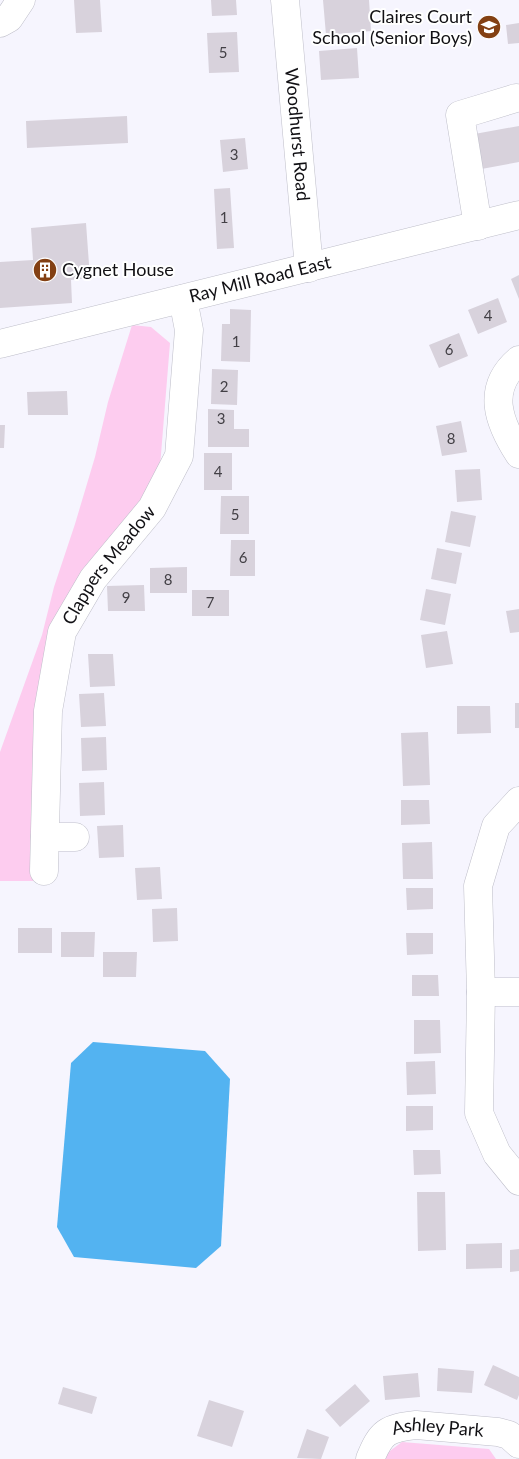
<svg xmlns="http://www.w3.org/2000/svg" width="519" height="1459" font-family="Lato,sans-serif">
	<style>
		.green { fill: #fdccef }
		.water { fill: #53b3f1 }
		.building { fill: #d8d2dc }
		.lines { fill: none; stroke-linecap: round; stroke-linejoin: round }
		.minor-casing { stroke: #bebec9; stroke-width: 29 }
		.minor { stroke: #fff; stroke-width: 28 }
		.labels { text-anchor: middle; stroke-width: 4; stroke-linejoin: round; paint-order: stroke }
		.number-label { font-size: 15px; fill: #434046 }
		.poi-label { font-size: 18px; fill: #111014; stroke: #fff; text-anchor: end }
		.street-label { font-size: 18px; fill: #111014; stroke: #fff }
	</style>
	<rect width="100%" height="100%" fill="#f6f5fe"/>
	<path class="green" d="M132 325 151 327 170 343 159 479 81 573 36 881H0V752L42 635 54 587 75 524 95 457 108 402Z
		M402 1442 489 1449 496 1459H379Z"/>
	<path class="water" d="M93 1042 205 1051 230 1079 221 1246 196 1268 74 1257 57 1227 71 1063Z"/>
	<path class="building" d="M74 0H100L102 32 76 33Z
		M211 0H236L237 15 212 16Z
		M323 0H369L371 31 326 35Z
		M519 23V43L508 44 506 25Z
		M237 32 239 72 209 73 207 33Z
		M357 48 359 78 321 80 319 51Z
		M127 116 128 143 27 148 26 121Z
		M519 126V162L476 170 469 135Z
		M245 138 248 169 223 172 220 140Z
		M230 188 234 248 217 249 214 189Z
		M86 223 90 278 71 280 72 303 0 308V262L33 260 31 228Z
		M519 275V299L511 279Z
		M498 298 507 322 478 334 468 310Z
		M230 309 251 310 250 362 221 361 222 324H230Z
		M459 333 468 356 439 368 429 345Z
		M212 369 238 370 237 405 211 404Z
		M67 391 68 415H28L27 392Z
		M208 409 234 410V429H249V447H208Z
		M461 421 467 452 442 456 436 426Z
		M0 425H5L4 448H0Z
		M204 453H232V490H204Z
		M480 469 482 500 457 502 455 470Z
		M221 496H249V534H220Z
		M451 511 476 516 470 547 445 542Z
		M231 540H255V576H230Z
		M437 548 462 553 456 584 431 579Z
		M187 567V593H150V568Z
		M144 585 145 611H108L107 586Z
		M426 589 451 594 445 625 420 620Z
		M192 590H229V616H192Z
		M519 609V632L510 633 506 611Z
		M447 631 453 664 426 668 421 635Z
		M88 654H113L115 686 90 687Z
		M104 693 106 726 81 727 79 694Z
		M515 703H519V728H515Z
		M457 706H490L491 733 457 734Z
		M428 732 430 785 403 786 401 733Z
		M106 737 107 770 82 771 81 738Z
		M104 782 105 815 80 816 79 783Z
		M401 800H429L430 824 401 825Z
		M123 825 124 857 99 858 97 826Z
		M432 842 433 879H403L402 843Z
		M160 867 162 899 137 900 135 868Z
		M406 888H433V909L407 910Z
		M177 908 178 941 153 942 152 909Z
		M18 928H52V953H18Z
		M61 932H95L94 957H61Z
		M406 933H433V954L407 955Z
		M103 952H137L136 977H103Z
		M412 975H438L439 996H412Z
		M414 1020H440L441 1053 414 1054Z
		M435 1061 436 1094 407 1095 406 1062Z
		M406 1106H433V1130L406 1131Z
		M413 1150H440L441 1174 414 1175Z
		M417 1192H445L446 1250 418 1251Z
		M502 1243V1268L466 1269V1244Z
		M519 1249V1271L510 1272V1250Z
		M493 1365 519 1377V1395L517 1400 484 1385Z
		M438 1368 474 1371 472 1393 437 1391Z
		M418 1373 420 1397 385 1400 383 1376Z
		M355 1384 370 1401 340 1427 325 1410Z
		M63 1387 97 1397 92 1414 58 1404Z
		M209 1400 244 1411 232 1447 197 1436Z
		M307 1429 329 1437 321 1459 297 1458Z"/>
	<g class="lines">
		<g class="minor-casing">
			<g id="minor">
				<path id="s1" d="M285 0 309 268"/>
				<path d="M0 23 9 18 21 0"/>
				<path d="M478 226 460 115 516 98"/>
				<path id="s2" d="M0 344 519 215"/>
				<path d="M519 360C485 389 499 423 519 454"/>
				<path d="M519 801 496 826 478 886 481 992 479 1113 497 1154 519 1181"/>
				<path d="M45 837H75"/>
				<path id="s3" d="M44 871 48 711 62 632 93 579 152 508 179 456 189 330 183 299"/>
				<path d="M481 992H519"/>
				<path id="s4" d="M370 1459C381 1432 387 1428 416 1425L498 1432 509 1435 519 1444"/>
			</g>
		</g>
		<use href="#minor" class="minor"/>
	</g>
	<defs>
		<g id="school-disc" transform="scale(1.25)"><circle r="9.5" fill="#834013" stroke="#fff"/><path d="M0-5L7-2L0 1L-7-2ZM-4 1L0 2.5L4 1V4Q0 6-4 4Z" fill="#fff"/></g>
		<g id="building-disc" transform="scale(1.25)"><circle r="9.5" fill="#834013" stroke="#fff"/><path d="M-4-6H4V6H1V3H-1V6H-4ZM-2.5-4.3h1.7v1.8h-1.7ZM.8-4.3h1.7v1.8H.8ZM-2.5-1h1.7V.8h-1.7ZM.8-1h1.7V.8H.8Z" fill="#fff"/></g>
	</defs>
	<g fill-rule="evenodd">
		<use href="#school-disc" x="489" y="27"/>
		<use href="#building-disc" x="45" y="270"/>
	</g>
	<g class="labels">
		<g class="number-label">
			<text x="223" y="58">5</text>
			<text x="234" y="160">3</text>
			<text x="224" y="223">1</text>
			<text x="488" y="321">4</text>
			<text x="236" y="347">1</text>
			<text x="449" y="355">6</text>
			<text x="224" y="392">2</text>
			<text x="221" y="424">3</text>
			<text x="451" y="444">8</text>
			<text x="218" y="477">4</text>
			<text x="235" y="520">5</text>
			<text x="243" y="563">6</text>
			<text x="168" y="585">8</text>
			<text x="126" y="603">9</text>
			<text x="210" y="608">7</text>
		</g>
		<g class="poi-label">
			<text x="472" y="23">Claires Court<tspan x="472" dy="21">School (Senior Boys)</tspan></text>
			<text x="62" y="276" text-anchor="start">Cygnet House</text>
		</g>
		<g class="street-label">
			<text dy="6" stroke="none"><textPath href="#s1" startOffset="135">Woodhurst Road</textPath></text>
			<text dy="6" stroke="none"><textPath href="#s2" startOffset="268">Ray Mill Road East</textPath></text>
			<text dy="6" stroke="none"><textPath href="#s3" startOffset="322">Clappers Meadow</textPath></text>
			<text dy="6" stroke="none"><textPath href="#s4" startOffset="84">Ashley Park</textPath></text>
		</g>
	</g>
</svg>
